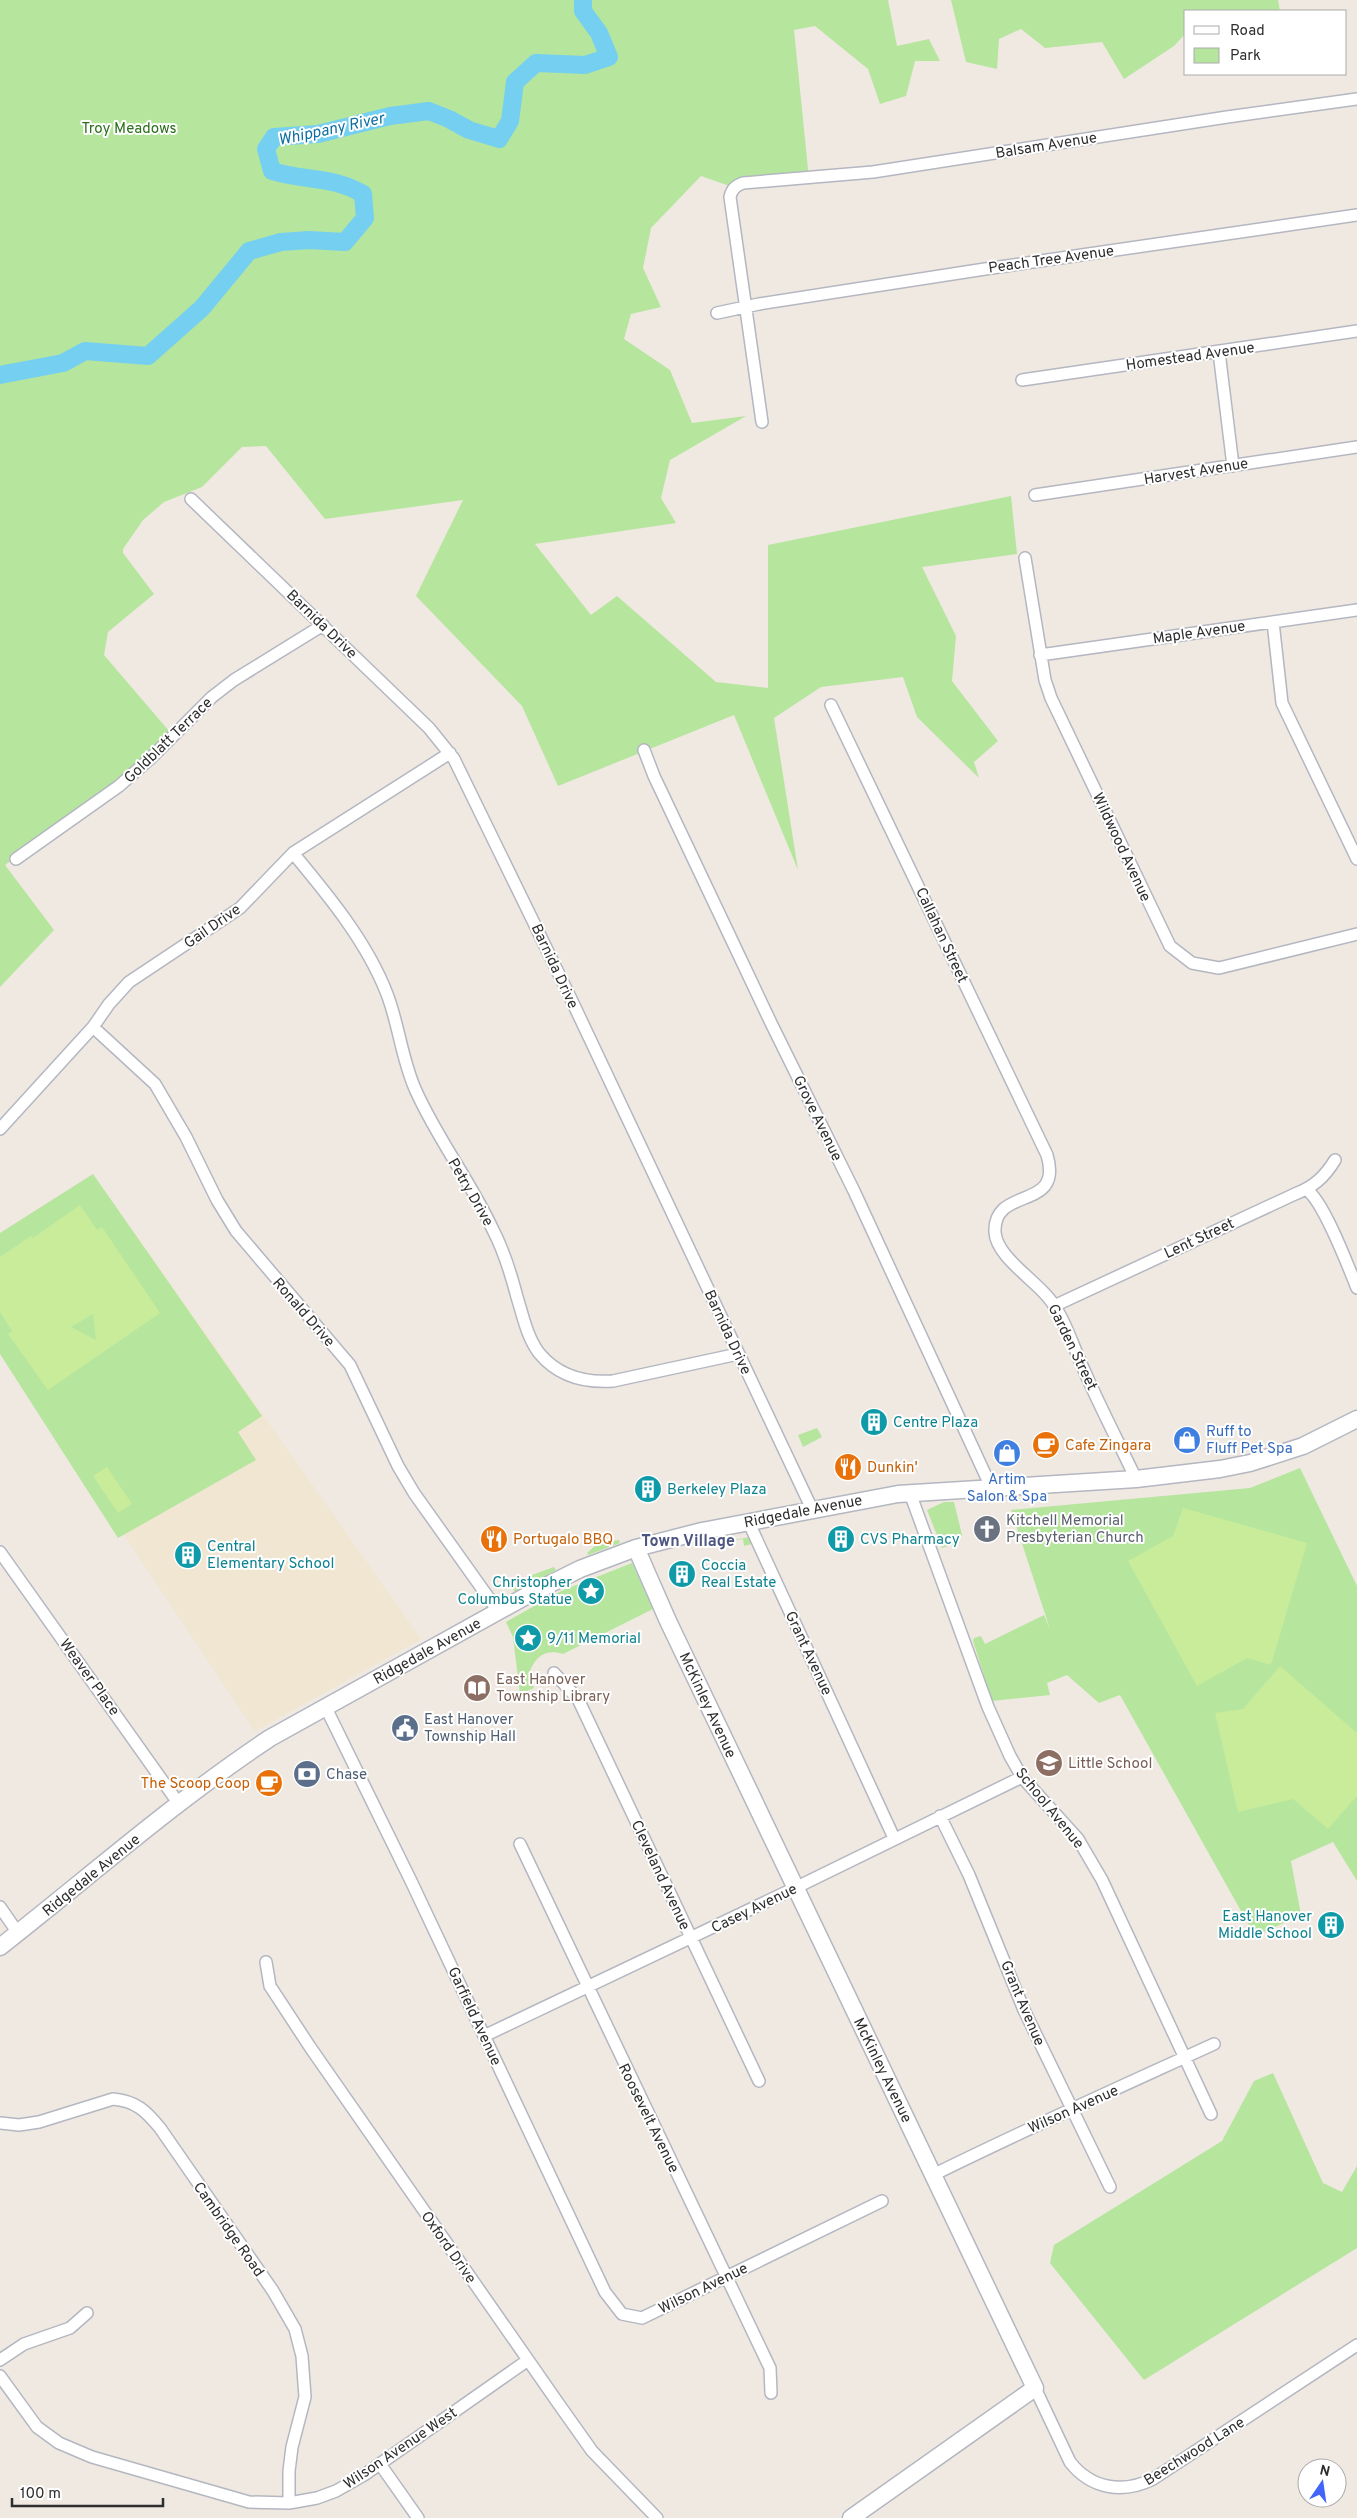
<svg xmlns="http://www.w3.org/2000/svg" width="1357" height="2518" font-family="Overpass,sans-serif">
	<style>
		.education { fill: #f0e6d1 }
		.green { fill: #b6e59e }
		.pitch { fill: #c9ec9a; fill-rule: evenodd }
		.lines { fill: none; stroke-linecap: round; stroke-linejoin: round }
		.river { stroke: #75cff0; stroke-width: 18 }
		.street-casing { stroke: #b4b7c1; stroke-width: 14 }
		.secondary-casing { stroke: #b4b7c1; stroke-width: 19 }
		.street { stroke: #fff; stroke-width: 11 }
		.secondary { stroke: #fff; stroke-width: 16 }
		.labels { text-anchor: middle; stroke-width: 4; stroke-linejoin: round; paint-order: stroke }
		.park-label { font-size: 15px; fill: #2c6e1b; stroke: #fff }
		.street-label { font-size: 15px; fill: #2e2e2e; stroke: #fff }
		.culture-label { font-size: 15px; fill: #0d838f; stroke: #fff; text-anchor: start }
		.shop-label { font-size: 15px; fill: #366cbe; stroke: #fff; text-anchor: start }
		.food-label { font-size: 15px; fill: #c56008; stroke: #fff; text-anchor: start }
		.worship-label { font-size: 15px; fill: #5b616d; stroke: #fff; text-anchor: start }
		.education-label { font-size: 15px; fill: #785e54; stroke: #fff; text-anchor: start }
		.service-label { font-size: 15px; fill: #4e5e75; stroke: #fff; text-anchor: start }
		.water-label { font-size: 16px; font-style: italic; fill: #0d6fa3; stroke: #fff }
		.neighbourhood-label { font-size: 16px; font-weight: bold; fill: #4d5680; stroke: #fff }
	</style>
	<rect width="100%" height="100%" fill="#efe9e1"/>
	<path class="education" d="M93 1174 421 1639 255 1731 0 1350V1233Z"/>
	<path class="green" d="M0 0H888L897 46 929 39 940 61H915L906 96 880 104 868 69 815 26 794 30 809 179 738 189 701 176 651 228 643 268 661 307 631 314 624 339 670 370 692 423 746 416 670 460 661 498 676 523 535 544 591 615 617 596 716 682 768 688V545L1011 496 1017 554 922 567 956 636 952 681 998 741 974 762 979 778 917 717 903 677 821 687 774 718 798 870 734 715 558 786 522 706 416 596 463 500 325 519 266 446 242 447 202 487 164 502 143 520 123 549V553L154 594 108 632 104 655 175 738 5 865 54 930 0 987Z
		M951 0H1278L1280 11H1186V33L1174 46 1124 79 1102 42 1045 48 1021 29 999 39 997 69 966 62Z
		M93 1174 262 1416 238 1432 256 1460 118 1538 0 1354V1233Z
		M817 1428 822 1437 803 1447 798 1435Z
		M1300 1468 1357 1586V1881L1333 1842 1291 1861 1301 1915 1255 1936 1120 1695 1099 1703 1067 1675 1047 1683 1050 1695 992 1701 973 1641 974 1638 981 1636 985 1644 1044 1615 1050 1629 1011 1510 1250 1488Z
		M944 1502H954L962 1535 958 1543 942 1548 927 1510Z
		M750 1537 752 1544 744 1546 743 1539 702 1546Z
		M619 1540 620 1543 588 1555 587 1553 597 1544Z
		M632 1563 653 1609 563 1654C545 1648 535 1657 529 1673L534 1688 520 1694 513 1637 506 1622 561 1591Z
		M554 1567 556 1570 515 1592 513 1589 529 1576Z
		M1273 2073 1323 2183 1342 2192 1357 2166V2248L1144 2380 1050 2263 1054 2245 1222 2141 1254 2081Z"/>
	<path class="pitch" d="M80 1205 97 1230 102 1227 160 1313 48 1390 8 1334 12 1331 0 1312V1257L31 1236 33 1238ZM93 1314 96 1340 71 1327Z
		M107 1467 132 1504 118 1513 93 1476Z
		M1183 1508 1307 1543 1271 1665 1247 1658 1197 1686 1128 1561 1173 1536Z
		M1280 1666 1357 1733V1796L1328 1829 1293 1799 1238 1812 1215 1713 1243 1709Z"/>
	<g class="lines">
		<path class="river" d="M0 375 63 363 85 351 148 356 202 308 249 251 281 242 309 240 345 242 365 218 363 194C333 176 304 181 272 171L266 149 274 137 318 134 390 116 429 111 449 119 469 130 499 139 510 121 515 82 536 63 585 65 609 57 599 33 583 11V0"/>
		<g class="street-casing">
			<path id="street" d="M717 313 759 304 985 269 1357 215
				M1219 352 1233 466
				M1022 380 1357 331
				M762 422 730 197C732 189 735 186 743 183L873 172 1227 117 1357 99
				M1035 495 1357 447
				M191 499 429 728 454 759 572 1001 812 1509
				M1025 558 1045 680 1051 698 1170 946 1192 963 1219 968 1357 934
				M1273 622 1282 703 1357 859
				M1040 655 1357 610
				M831 705 1047 1155C1064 1212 993 1185 995 1232 996 1257 1037 1281 1051 1301 1065 1319 1074 1349 1084 1370 1100 1407 1119 1443 1136 1479
				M644 750 654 776 771 1023 854 1191 991 1487
				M293 853C328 895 367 942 387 994 399 1025 402 1061 416 1091 438 1140 471 1182 493 1230 504 1251 511 1274 517 1297 523 1316 527 1337 539 1353 558 1376 585 1383 613 1381L738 1354
				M16 859 119 786 152 757 212 697 234 680 323 625
				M93 1027 155 1084 186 1137 217 1200 236 1231 350 1365 398 1466 414 1493 498 1611
				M0 1129 93 1027 109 1004 129 982 240 908 293 853 450 753
				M1307 1190C1324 1202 1348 1266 1357 1288
				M1054 1306 1295 1194C1313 1187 1324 1178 1335 1160
				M910 1493 988 1707 1010 1756 1022 1777 1078 1839 1102 1880 1211 2114
				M748 1521 894 1838
				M0 1552 179 1804
				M554 1673 578 1699 759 2081
				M326 1708 411 1881 605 2292 622 2314 642 2318 882 2201
				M940 1816 969 1875 1024 2010 1110 2187
				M520 1844 770 2368 771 2393
				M0 1907 18 1933
				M266 1962 270 1986 310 2047 558 2403 592 2451 657 2518
				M484 2036 795 1888 1022 1777
				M0 2123 19 2125 39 2122 113 2099C136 2101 146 2111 160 2128L273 2291 295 2329 302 2356 305 2397 292 2447 289 2471V2503
				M933 2175C1026 2129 1120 2087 1214 2044
				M0 2360 24 2344 70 2328 87 2313
				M0 2376 37 2427 59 2443 92 2457 249 2502 289 2503 317 2498 336 2491 364 2475 528 2360
				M1035 2388 1070 2462C1091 2489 1123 2494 1153 2479L1357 2345
				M380 2464 418 2518"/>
		</g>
		<g class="secondary-casing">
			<path id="secondary" d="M636 1548 668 1621 1035 2388 851 2518
				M0 1947C89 1877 175 1801 270 1738L528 1595 580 1569 636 1548 702 1531 898 1494 1136 1479 1220 1469 1250 1463 1303 1446 1357 1419"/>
		</g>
		<use href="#street" class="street"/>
		<use href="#secondary" class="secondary"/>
	</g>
	<defs>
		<g id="building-disc" transform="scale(1.4375)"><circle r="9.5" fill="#0f9aa8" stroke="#fff"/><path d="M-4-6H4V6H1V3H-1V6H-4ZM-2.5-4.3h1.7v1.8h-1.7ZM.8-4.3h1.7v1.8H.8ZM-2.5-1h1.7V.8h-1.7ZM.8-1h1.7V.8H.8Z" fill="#fff"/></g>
		<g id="shop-disc" transform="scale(1.4375)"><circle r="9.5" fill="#3f7fe0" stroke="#fff"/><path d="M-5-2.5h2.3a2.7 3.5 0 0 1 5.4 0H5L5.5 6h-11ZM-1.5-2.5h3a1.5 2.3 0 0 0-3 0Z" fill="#fff"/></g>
		<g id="cafe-disc" transform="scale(1.4375)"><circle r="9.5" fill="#e8710a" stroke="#fff"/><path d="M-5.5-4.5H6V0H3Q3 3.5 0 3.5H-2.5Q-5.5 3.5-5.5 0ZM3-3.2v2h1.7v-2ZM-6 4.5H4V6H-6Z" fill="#fff"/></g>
		<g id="restaurant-disc" transform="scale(1.4375)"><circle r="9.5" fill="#e8710a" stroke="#fff"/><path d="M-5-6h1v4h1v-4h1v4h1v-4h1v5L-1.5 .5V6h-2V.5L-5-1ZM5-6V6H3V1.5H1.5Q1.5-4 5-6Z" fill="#fff"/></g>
		<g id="church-disc" transform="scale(1.4375)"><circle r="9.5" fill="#6b7280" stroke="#fff"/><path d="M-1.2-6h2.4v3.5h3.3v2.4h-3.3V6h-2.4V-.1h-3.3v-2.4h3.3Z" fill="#fff"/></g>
		<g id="sight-disc" transform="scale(1.4375)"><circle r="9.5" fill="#0f9aa8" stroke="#fff"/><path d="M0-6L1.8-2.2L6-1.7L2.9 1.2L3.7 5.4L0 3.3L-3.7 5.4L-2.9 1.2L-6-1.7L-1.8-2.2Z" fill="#fff"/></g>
		<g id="library-disc" transform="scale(1.4375)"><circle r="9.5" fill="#8d6e63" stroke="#fff"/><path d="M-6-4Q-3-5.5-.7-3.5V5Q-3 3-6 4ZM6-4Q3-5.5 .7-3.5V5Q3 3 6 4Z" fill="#fff"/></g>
		<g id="civic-disc" transform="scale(1.4375)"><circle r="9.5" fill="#5c6f8a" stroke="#fff"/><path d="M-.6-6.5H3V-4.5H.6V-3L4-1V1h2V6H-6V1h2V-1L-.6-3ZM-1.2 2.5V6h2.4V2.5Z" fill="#fff"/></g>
		<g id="school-disc" transform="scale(1.4375)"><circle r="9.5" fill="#8d6e63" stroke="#fff"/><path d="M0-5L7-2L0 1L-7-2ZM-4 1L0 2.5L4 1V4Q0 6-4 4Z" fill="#fff"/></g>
		<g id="bank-disc" transform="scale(1.4375)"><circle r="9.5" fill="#5c6f8a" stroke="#fff"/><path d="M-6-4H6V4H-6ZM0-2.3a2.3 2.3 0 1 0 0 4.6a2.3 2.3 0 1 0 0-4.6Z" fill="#fff"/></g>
	</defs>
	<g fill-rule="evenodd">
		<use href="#building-disc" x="874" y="1422"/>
		<use href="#shop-disc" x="1187" y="1440"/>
		<use href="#cafe-disc" x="1046" y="1445"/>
		<use href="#shop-disc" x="1007" y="1453"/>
		<use href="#restaurant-disc" x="848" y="1467"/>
		<use href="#building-disc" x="648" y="1489"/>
		<use href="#church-disc" x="987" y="1529"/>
		<use href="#restaurant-disc" x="494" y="1539"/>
		<use href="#building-disc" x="841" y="1539"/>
		<use href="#building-disc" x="188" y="1555"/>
		<use href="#building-disc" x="682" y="1574"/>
		<use href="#sight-disc" x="591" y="1591"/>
		<use href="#sight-disc" x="528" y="1638"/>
		<use href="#library-disc" x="477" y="1688"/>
		<use href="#civic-disc" x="405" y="1728"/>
		<use href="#school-disc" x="1049" y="1763"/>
		<use href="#bank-disc" x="307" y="1774"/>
		<use href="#cafe-disc" x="269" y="1783"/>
		<use href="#building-disc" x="1331" y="1925"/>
	</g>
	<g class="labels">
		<g class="park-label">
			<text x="129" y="133">Troy Meadows</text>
		</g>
		<g class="street-label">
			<text transform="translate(1046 145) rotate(-9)" y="5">Balsam Avenue</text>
			<text transform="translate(1051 259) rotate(-8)" y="5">Peach Tree Avenue</text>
			<text transform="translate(1190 356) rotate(-8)" y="5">Homestead Avenue</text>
			<text transform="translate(1196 471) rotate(-9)" y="5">Harvest Avenue</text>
			<text transform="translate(322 624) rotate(44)" y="5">Barnida Drive</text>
			<text transform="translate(1199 632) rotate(-8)" y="5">Maple Avenue</text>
			<text transform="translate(168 740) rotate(-44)" y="5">Goldblatt Terrace</text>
			<text transform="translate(1122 847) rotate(65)" y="5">Wildwood Avenue</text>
			<text transform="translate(212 926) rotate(-35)" y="5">Gail Drive</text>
			<text transform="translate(942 935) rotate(65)" y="5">Callahan Street</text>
			<text transform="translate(555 966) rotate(65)" y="5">Barnida Drive</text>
			<text transform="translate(818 1118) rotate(64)" y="5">Grove Avenue</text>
			<text transform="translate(471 1192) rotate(60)" y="5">Petry Drive</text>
			<text transform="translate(1199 1238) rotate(-25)" y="5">Lent Street</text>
			<text transform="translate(304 1312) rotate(49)" y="5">Ronald Drive</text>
			<text transform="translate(728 1332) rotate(65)" y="5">Barnida Drive</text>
			<text transform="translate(1073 1347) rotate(64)" y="5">Garden Street</text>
			<text transform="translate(803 1511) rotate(-11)" y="5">Ridgedale Avenue</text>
			<text transform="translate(427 1651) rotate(-29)" y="5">Ridgedale Avenue</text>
			<text transform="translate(809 1653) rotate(65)" y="5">Grant Avenue</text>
			<text transform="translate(90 1677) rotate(54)" y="5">Weaver Place</text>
			<text transform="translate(708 1705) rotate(65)" y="5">McKinley Avenue</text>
			<text transform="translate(1050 1808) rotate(51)" y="5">School Avenue</text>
			<text transform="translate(91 1875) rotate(-39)" y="5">Ridgedale Avenue</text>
			<text transform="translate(661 1875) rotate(65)" y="5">Cleveland Avenue</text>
			<text transform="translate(754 1908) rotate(-26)" y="5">Casey Avenue</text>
			<text transform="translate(1023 2003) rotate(67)" y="5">Grant Avenue</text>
			<text transform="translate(475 2016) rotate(65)" y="5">Garfield Avenue</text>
			<text transform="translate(883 2070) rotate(64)" y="5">McKinley Avenue</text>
			<text transform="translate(1073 2109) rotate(-24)" y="5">Wilson Avenue</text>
			<text transform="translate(649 2118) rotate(64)" y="5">Roosevelt Avenue</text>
			<text transform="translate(229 2229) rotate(55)" y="5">Cambridge Road</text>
			<text transform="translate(449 2247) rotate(55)" y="5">Oxford Drive</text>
			<text transform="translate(703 2288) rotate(-26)" y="5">Wilson Avenue</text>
			<text transform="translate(400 2448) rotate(-34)" y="5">Wilson Avenue West</text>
			<text transform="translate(1194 2451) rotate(-32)" y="5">Beechwood Lane</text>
		</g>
		<g class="culture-label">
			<text x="893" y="1427">Centre Plaza</text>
			<text x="667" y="1494">Berkeley Plaza</text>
			<text x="860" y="1544">CVS Pharmacy</text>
			<text x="207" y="1551">Central<tspan x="207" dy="17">Elementary School</tspan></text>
			<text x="701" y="1570">Coccia<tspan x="701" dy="17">Real Estate</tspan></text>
			<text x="572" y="1587" text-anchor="end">Christopher<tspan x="572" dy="17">Columbus Statue</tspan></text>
			<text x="547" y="1643">9/11 Memorial</text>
			<text x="1312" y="1921" text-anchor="end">East Hanover<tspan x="1312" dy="17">Middle School</tspan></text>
		</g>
		<g class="shop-label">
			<text x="1206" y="1436">Ruff to<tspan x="1206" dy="17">Fluff Pet Spa</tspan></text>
			<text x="1007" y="1484" text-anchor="middle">Artim<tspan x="1007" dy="17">Salon &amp; Spa</tspan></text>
		</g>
		<g class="food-label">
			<text x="1065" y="1450">Cafe Zingara</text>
			<text x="867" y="1472">Dunkin'</text>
			<text x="513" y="1544">Portugalo BBQ</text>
			<text x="250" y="1788" text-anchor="end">The Scoop Coop</text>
		</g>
		<g class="worship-label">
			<text x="1006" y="1525">Kitchell Memorial<tspan x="1006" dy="17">Presbyterian Church</tspan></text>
		</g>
		<g class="education-label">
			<text x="496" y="1684">East Hanover<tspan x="496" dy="17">Township Library</tspan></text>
			<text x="1068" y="1768">Little School</text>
		</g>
		<g class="service-label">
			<text x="424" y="1724">East Hanover<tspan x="424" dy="17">Township Hall</tspan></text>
			<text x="326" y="1779">Chase</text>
		</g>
		<g class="water-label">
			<text transform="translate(331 128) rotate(-12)" y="6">Whippany River</text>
		</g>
		<g class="neighbourhood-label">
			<text x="688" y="1546">Town Village</text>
		</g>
	</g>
	<rect x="1184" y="10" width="162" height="65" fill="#ffffff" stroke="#ababab"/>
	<rect x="1194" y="26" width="25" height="8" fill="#ffffff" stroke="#ababab"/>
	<text x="1230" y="35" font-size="15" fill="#2e2e2e">Road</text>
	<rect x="1194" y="48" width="25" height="15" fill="#b6e59e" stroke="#ababab"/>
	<text x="1230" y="60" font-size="15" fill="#2e2e2e">Park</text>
	<g transform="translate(1322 2483) rotate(13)"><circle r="24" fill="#ffffff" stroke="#ababab"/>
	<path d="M0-4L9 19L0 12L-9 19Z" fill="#4264fb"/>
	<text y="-8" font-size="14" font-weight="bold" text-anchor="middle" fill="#2e2e2e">N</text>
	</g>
	<path d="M12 2498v8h151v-8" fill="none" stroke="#2e2e2e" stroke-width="2.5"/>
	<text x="20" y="2498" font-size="15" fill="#2e2e2e" stroke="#ffffff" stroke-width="4" paint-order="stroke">100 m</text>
</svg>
